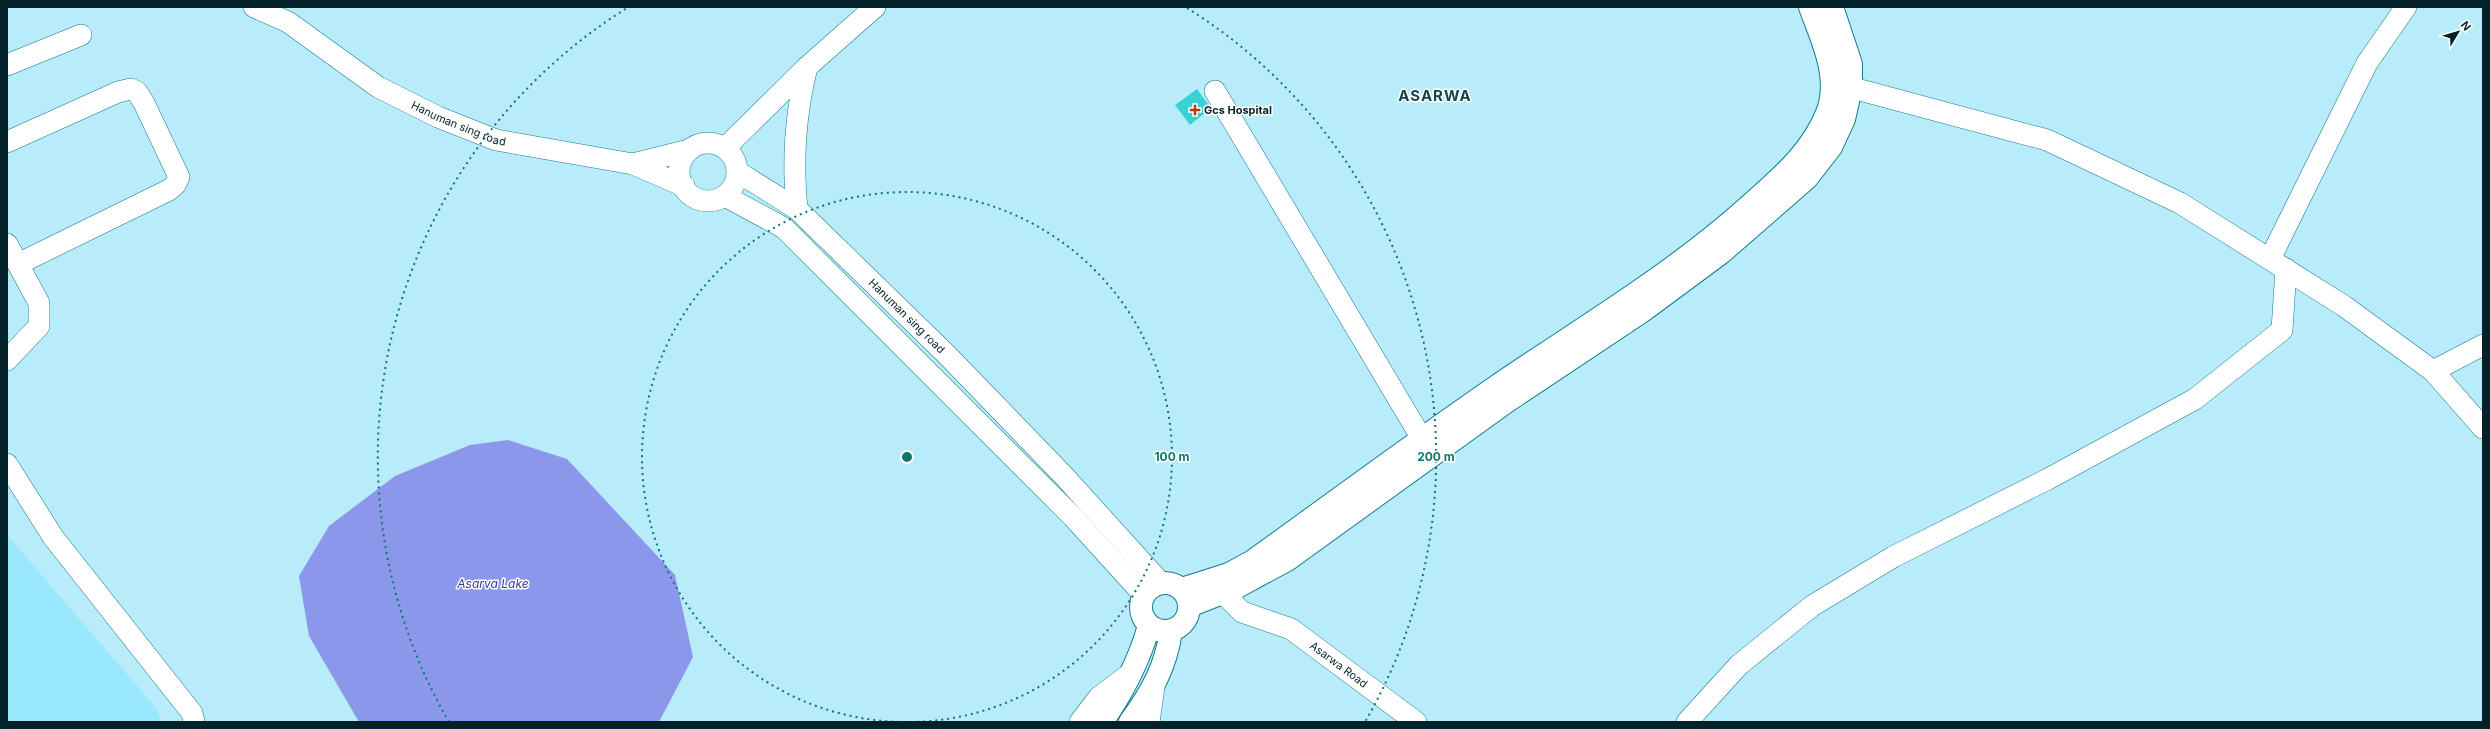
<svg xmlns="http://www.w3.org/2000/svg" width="2490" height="729" font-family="Inter,sans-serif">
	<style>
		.built { fill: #9ae8fd }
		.water { fill: #8b97ea }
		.building { fill: #39d2d4 }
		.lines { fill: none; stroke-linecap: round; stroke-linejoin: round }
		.minor-casing { stroke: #127b91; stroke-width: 22 }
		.major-casing { stroke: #127b91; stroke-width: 24 }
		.minor { stroke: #fff; stroke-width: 21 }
		.major { stroke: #fff; stroke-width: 22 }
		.ring { fill: none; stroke: #0f766e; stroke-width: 2; stroke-dasharray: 2 4 }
		.poi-dot { fill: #bf3702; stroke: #fff; stroke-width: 1.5 }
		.labels { text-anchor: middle; stroke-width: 3; stroke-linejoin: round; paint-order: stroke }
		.poi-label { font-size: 11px; font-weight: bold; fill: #032128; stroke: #fff; text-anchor: start }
		.street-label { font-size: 11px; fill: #032128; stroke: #fff }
		.water-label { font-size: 12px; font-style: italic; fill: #373797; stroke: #fff }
		.district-label { font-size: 15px; font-weight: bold; letter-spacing: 1px; fill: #134551; stroke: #fff }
		.centre { fill: #0f766e; stroke: #fff; stroke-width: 2 }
		.ring-label { font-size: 12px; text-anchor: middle; font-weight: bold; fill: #0f766e; stroke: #fff; stroke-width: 3; stroke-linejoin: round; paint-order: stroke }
	</style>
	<rect width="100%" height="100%" fill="#b9ecfa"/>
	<path class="built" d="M7 535 157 709 161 722H7Z"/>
	<path class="water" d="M508 440 567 459 675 575 693 657 659 722H359L309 636 299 576 329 526 395 476 470 445Z"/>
	<path class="building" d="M1197 89 1211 108 1190 125 1175 105Z"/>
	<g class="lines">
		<g class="minor-casing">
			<g id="minor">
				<path id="s1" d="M254 7 288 22 378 87 438 117 496 140 633 164 689 150"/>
				<path d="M7 65 81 35"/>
				<path d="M1834 83 2047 140 2180 203 2344 306 2433 371 2483 428"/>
				<path d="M1215 91 1431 454"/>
				<path d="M7 142 118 92 131 89 137 92 144 103 179 177 175 185 169 190 18 264"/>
				<circle cx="708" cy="172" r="29"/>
				<path d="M725 148 807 67 875 7"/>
				<path d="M633 164 684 186"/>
				<path id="s2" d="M738 172 797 209 948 356 1064 476 1160 582"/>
				<path d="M725 196 784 228 1073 517 1143 594"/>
				<path d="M797 209C792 160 795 115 807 67"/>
				<path d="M7 244 39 303V326L7 360"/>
				<path d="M2270 259 2367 63 2406 7"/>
				<path d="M2433 371 2483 345"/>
				<path d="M7 464 53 537 192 713 194 722"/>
				<path id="s3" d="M1214 579 1223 593 1242 612 1291 629 1416 722"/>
				<path d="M1080 722 1099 697 1131 673"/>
				<path d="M1149 722 1154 687"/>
				<path d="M1687 722 1739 665 1812 606 1893 557 2048 479 2195 399 2282 330 2286 269"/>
			</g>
		</g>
		<g class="major-casing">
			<path id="major" d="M1141 607a24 24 0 1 1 48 0a24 24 0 1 1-48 0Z
				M1182 589 1229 574 1253 561C1333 503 1413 444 1494 388 1580 329 1671 276 1749 206 1780 178 1811 153 1827 113 1841 78 1822 40 1810 7
				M1189 606 1237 587 1287 560 1506 402 1644 310 1721 253 1807 178 1831 147 1844 119 1851 88V64L1832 7
				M1102 722C1123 692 1139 661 1149 626
				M1130 722C1151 693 1166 667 1171 631"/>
		</g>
		<use href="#minor" class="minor"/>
		<use href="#major" class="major"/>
	</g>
	<g class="ring">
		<path d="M905 722A265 265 0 1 1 909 722"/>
		<path d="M449 722A529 529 0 0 1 627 8M1187 8A529 529 0 0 1 1365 722"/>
	</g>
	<path class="poi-dot" d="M1193 104h4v4h4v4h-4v4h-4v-4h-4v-4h4z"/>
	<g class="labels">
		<g class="poi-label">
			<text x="1204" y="114">Gcs Hospital</text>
		</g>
		<g class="street-label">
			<text dy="4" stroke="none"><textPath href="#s1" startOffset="237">Hanuman sing road</textPath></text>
			<text dy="4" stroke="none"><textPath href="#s2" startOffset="223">Hanuman sing road</textPath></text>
			<text dy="4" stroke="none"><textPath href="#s3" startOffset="155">Asarwa Road</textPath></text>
		</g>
		<g class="water-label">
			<text x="493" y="588">Asarva Lake</text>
		</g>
		<g class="district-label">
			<text x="1435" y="101">ASARWA</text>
		</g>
	</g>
	<circle cx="907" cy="457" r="6" class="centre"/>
	<g class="ring-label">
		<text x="1172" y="461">100 m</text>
		<text x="1436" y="461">200 m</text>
	</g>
	<rect width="2490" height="729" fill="none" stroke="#032128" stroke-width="16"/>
	<g transform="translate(2458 32) rotate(52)" stroke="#ffffff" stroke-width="3" paint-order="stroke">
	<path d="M0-3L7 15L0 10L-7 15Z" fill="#032128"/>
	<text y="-6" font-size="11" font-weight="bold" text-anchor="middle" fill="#032128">N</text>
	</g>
</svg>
